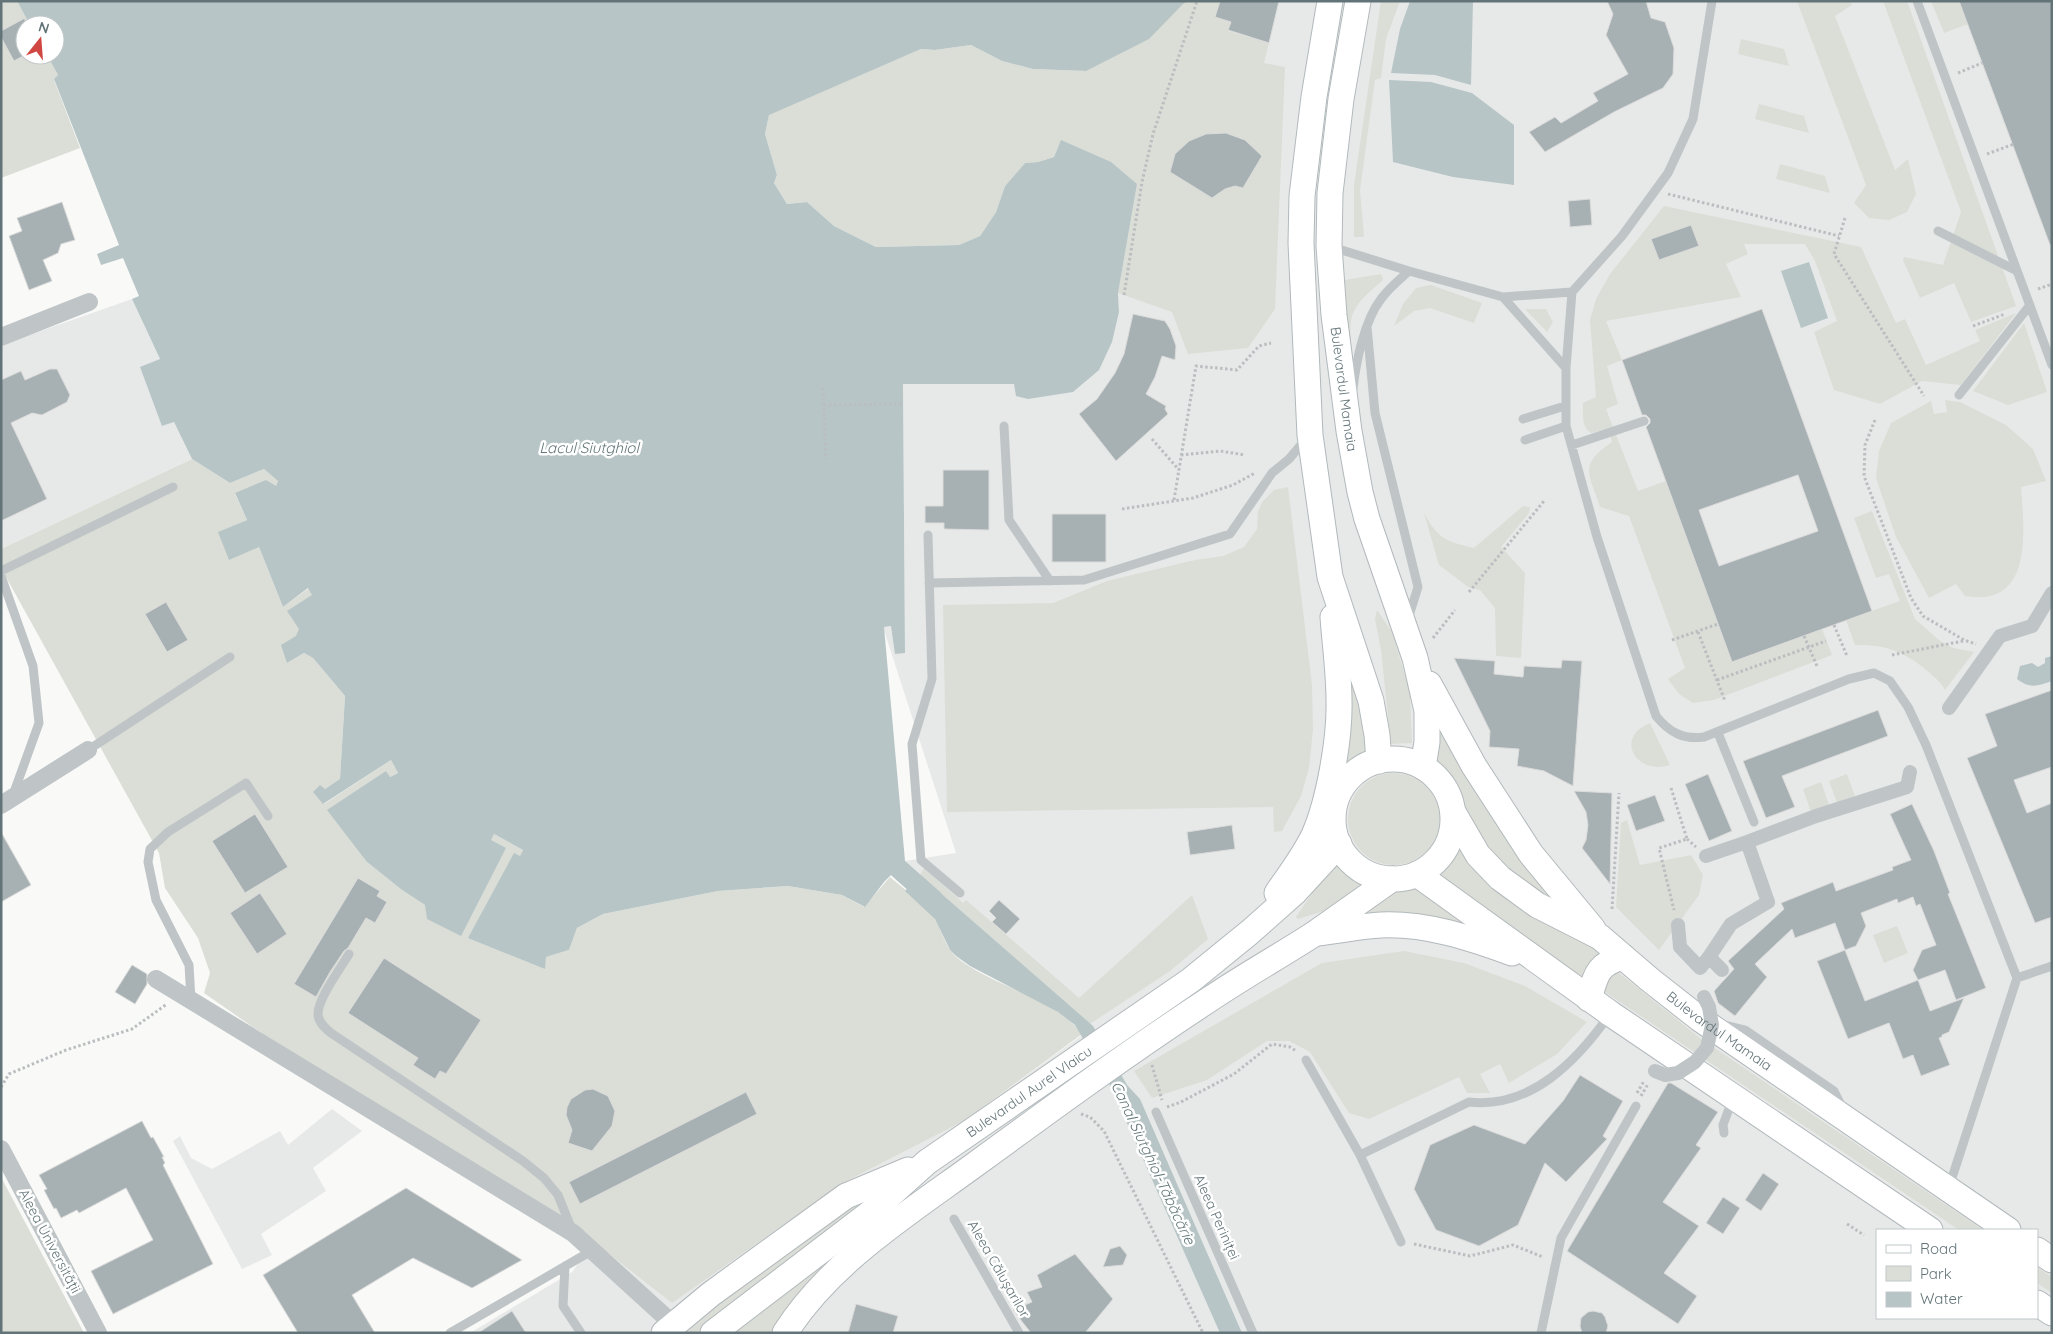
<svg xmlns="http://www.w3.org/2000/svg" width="2053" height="1334" font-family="Quicksand,sans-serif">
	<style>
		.built { fill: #e7e9e8; fill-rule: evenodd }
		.green { fill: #dbded7 }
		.water { fill: #b7c5c6 }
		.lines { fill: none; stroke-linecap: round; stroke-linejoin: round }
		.canal { stroke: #b7c5c6; stroke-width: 20 }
		.building { fill: #a7b1b4; stroke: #dbdbda; fill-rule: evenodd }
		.secondary-casing { stroke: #b2b9bc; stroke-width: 27 }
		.path { stroke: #babec0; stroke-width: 3; stroke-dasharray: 2.5 2.5; stroke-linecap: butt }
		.service { stroke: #bfc5c7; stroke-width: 9 }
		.pedestrian { stroke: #bfc5c7; stroke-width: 14 }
		.minor { stroke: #bfc5c7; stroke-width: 18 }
		.secondary { stroke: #fff; stroke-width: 25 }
		.pedestrian-bridge { stroke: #bfc5c7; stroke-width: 14 }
		.labels { text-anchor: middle; stroke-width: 5; stroke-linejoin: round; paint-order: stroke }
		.street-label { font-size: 14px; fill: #637479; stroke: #fff }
		.water-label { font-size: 15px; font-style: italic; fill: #637779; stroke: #fff }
	</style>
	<rect width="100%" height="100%" fill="#f9f9f8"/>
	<path class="built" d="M1188 1H2052V1333H470L572 1272 594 1242 843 1183 964 1121 1093 1027 905 861 956 853 883 627 891 626 905 653 903 384H1014L1119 312 1118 293 1086 71ZM1877 1230H2037V1318H1877Z
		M132 299 160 359 162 426 174 422 192 459 1 549V345Z
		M332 1109 362 1131 313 1168 326 1191 261 1234 272 1255 242 1269 173 1141 180 1136 191 1158 212 1169 280 1131 288 1145Z"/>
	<path class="green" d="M1 1H17L30 25H25V55H47L58 75 54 80 80 148 1 178Z
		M1188 1H1220L1231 22 1228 31 1269 43 1264 63 1285 67 1275 309 1248 348 1188 354 1172 312 1118 293 1137 184 1061 141 1054 157 1038 162 1025 163 1005 186 996 212 980 236 959 245 876 247 834 226 807 202 787 204 774 183 777 175 765 134 769 114 921 49 935 50 971 45 1002 61 1033 69 1086 71Z
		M1381 1H1400L1386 39 1381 78 1375 80 1360 190 1364 237H1354V185Z
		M1797 1H1850L1852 5 1835 16 1895 170 1908 159 1916 194 1907 212 1889 220 1869 218 1854 203 1866 185Z
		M1883 1H1907L2016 306 1971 322 1954 283 1920 298 1903 260 1904 257 1943 265 1961 212Z
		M1931 1H1959L1968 24 1944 33Z
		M1741 39 1784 49 1789 66 1738 54Z
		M1759 104 1804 116 1809 133 1755 119Z
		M1780 164 1825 176 1830 193 1776 179Z
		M1664 206 1861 247 1896 323 1905 319 1926 365 1980 341 1975 330 2016 313 1961 385 1922 381 1880 404 1834 390 1814 332 1837 321 1815 261 1805 244H1744L1748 254 1726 264 1741 297 1606 321 1622 360 1607 366 1618 404 1606 409 1638 491 1666 481 1732 662 1822 629 1832 655 1714 700 1693 703 1679 694 1668 679 1685 668 1629 516 1600 507C1589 473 1578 465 1612 442L1608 429 1591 433C1581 427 1583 413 1583 403L1596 397 1590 320 1596 299 1610 274Z
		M1381 274 1383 278 1382 281C1349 309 1348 314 1352 356H1349L1345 280Z
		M1431 285 1482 303 1474 323 1430 308 1414 311 1394 326 1403 304 1416 288Z
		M1525 309H1546L1553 322 1547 332Z
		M2024 323 2047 392 2008 405 1973 391Z
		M1945 400 1960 402 2006 425 2033 449 2046 481 2021 487C2024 530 2034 608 1965 596L1956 584 1929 598 1896 537 1876 478 1879 451 1891 423 1931 401 1934 414 1947 412Z
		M192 459 230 483 264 469 278 481 276 486 235 494 247 520 219 532 259 547 283 607 309 588 313 595 287 663 304 653 313 658 345 696 340 780 325 789 324 804 391 760 398 773 390 777 385 771 367 862 402 890 425 905 506 849 490 840 494 834 523 850 520 857 514 854 544 969 546 957 569 950 577 928 603 914 718 891 788 886 842 895 864 907 890 877C905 890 924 903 935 919 942 931 945 946 955 956 990 986 1055 997 1082 1034L964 1121 843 1183 672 1303 594 1242 263 1034 204 993 210 973 198 938 165 888 159 853 1 568V549Z
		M1288 487 1312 685 1313 730 1309 768 1301 796 1282 831 1274 832 1273 807 947 812 943 605 1053 603 1107 581 1195 560 1223 556 1244 547 1257 529 1258 511 1263 501 1274 490Z
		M1523 506 1530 507 1529 513 1501 547 1525 573 1521 658 1496 656 1495 608 1480 590 1468 587 1439 565 1424 513C1439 540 1446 541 1474 548Z
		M1872 511 1915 619 1939 640 1953 648 1974 652 1945 690C1942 683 1936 679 1930 673 1907 653 1887 644 1855 645L1846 620 1900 601 1889 574 1876 578 1854 518Z
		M1377 610 1392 632 1410 692 1412 743 1391 744 1381 650 1375 619Z
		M1351 662 1371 755 1343 776 1330 821 1329 843 1305 859Z
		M1436 711 1568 908 1517 877 1493 857 1470 821 1457 791 1438 762 1436 752Z
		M1650 723 1670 765C1637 776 1613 738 1650 723Z
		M1348 819a46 46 0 1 1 92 0a46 46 0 1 1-92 0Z
		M1847 774 1855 796 1837 803 1829 781Z
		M1821 782 1829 805 1811 812 1803 789Z
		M1627 820 1640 865 1691 855 1703 875 1699 895 1659 950 1616 907 1621 823Z
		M1463 846 1610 953 1586 985 1437 879Z
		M1336 858 1355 874 1379 882 1324 911 1298 919 1296 917Z
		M924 868 963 903 966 900 1079 998 1192 895 1208 939 1170 971 1090 1024 920 875Z
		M1413 885 1488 932 1342 922 1398 888Z
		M1897 926 1908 953 1884 963 1873 935Z
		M1404 951 1464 963 1525 986 1587 1022 1557 1054 1509 1083 1500 1064 1480 1074 1490 1093H1467L1459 1077 1369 1119 1349 1113 1310 1052 1289 1041H1267L1207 1080 1152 1098 1134 1071 1322 963Z
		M1614 969 1700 1038 1983 1230H1959L1602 990Z
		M905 1175 716 1315 696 1333H678L848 1209Z
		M1 1177 84 1333H1Z
		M859 1240 773 1333H729L797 1282Z
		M2037 1267 2052 1277V1293L2037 1283Z"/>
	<path class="water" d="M17 1H1188L1182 5 1149 39 1086 71 1033 69 1002 61 971 45 935 50 921 49 769 115 765 134 777 175 774 183 787 204 807 202 834 226 876 247 959 245 980 236 996 212 1005 186 1025 163 1038 162 1054 157 1061 140 1111 162 1137 184 1118 293 1119 312 1112 342 1099 370 1073 392 1028 399 1016 396 1014 384H903L905 653 895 654 891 626 884 627 905 861 884 882 865 907 842 895 788 886 718 891 603 914 577 928 569 950 546 957 545 969 468 938 514 853 520 856 523 850 494 834 491 840 506 848 461 936 427 919 425 905 402 890 367 862 327 810 386 771 390 777 398 773 391 760 323 804 313 792 320 785 325 789 340 779 345 696 313 658 304 653 287 663 281 645 296 636 299 629 287 611 312 595 308 588 283 607 259 547 229 560 218 532 247 520 235 493 266 480 276 486 278 481 264 469 230 483 192 459 174 422 162 426 140 367 160 359 132 299 139 296 123 258 101 265 97 254 119 245 54 79 58 75 47 55H55V25H30Z
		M1410 1H1473L1471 85 1435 75 1391 73 1400 29Z
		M1389 80 1431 82 1472 93 1514 125V185L1453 177 1393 162Z
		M1809 262 1828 318 1801 328 1781 271Z
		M2052 656V681C2038 686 2030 689 2017 679L2020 666 2032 663 2038 667 2045 663V658Z
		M920 875 1093 1026 1127 1085 1140 1099 1242 1333H1220L1111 1087 1075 1025 1058 1012 970 966 956 956 950 950 935 919 905 891Z"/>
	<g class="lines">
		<path class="canal" d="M898 868 934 900"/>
	</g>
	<path class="building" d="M1220 1H1279L1269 43 1228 30 1231 22 1215 17Z
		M1607 1H1646L1651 18 1665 22 1674 48 1673 74 1663 88 1614 112 1545 152 1529 132 1555 117 1561 123 1598 101 1593 93 1628 74 1606 35 1613 14Z
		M1959 1H2052V244L2050 245Z
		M25 18V55L14 61 1 37V31Z
		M1226 133 1245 140 1262 156 1243 188 1235 186 1225 189 1212 198 1170 172 1175 154 1189 141 1206 134Z
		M1590 199 1592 225 1570 227 1568 201Z
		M62 202 75 240 61 244 58 253 43 260 52 281 29 290 9 236 22 231 17 218Z
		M1691 225 1699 246 1659 260 1651 239Z
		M1762 309 1872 611 1732 662 1646 427 1650 423V419L1646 415H1642L1622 360ZM1798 475 1818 531 1719 566 1699 510Z
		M1133 314 1165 321 1170 329 1176 346 1175 360 1162 356 1155 377 1146 394 1166 406 1165 409 1168 414 1116 461 1079 414 1097 399 1115 373 1124 354Z
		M50 369H57L70 395 67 402 42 415 32 413 11 423 47 499 1 521V380L21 371 25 380Z
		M943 470H989V530L944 529V523H925V506H943Z
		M1052 514H1106V562H1052Z
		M166 602 188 640 167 652 145 614Z
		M1454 658 1495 661 1494 674 1523 677 1524 666 1561 668 1562 660 1582 661 1573 786 1544 771 1517 766 1519 749 1489 747 1490 731Z
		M2052 690V767L2014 780 2027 813 2052 803V917L2035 923 1967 758 1997 746 1985 714Z
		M1878 710 1888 736 1782 776 1795 807 1766 818 1743 761Z
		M1708 774 1732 831 1709 841 1685 784Z
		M1574 791 1612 793 1610 884 1582 848 1586 840 1588 825 1586 812Z
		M1655 795 1665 821 1636 831 1627 805Z
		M1912 804 1934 851 1950 893 1948 894 1986 988 1956 1000 1945 970 1918 980 1913 970 1922 950 1936 945 1920 904 1916 906 1913 897 1898 903 1897 899 1861 913 1866 926 1856 946 1845 950 1835 923 1795 938 1792 929 1755 964 1767 977 1735 1016 1718 1003 1714 991 1734 969 1728 961 1784 909 1781 903 1833 882 1836 891 1893 870 1892 867 1911 860 1890 814Z
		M255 814 288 867 245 893 212 841Z
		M1232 825 1235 849 1190 855 1187 832Z
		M1 832 31 885 1 902Z
		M358 878 380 891 377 896 387 902 375 923 366 918 348 948 344 951 330 972 316 997 294 984Z
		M260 893 287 934 257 954 230 913Z
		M999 900 1020 919 1006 934 992 922 996 918 989 911Z
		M1845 950 1865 1001 1918 980 1930 1011 1964 998 1949 1032 1942 1035V1037L1939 1038 1950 1065 1921 1076 1913 1055 1903 1059 1889 1023 1848 1039 1817 961Z
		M384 958 481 1020 446 1074 440 1071 435 1079 413 1065 418 1058 348 1013Z
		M132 965 147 974V984L135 1004 115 992Z
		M1580 1075 1623 1101 1603 1136 1607 1139 1566 1182 1545 1163 1518 1225 1479 1246 1436 1230 1414 1189 1430 1145 1474 1125 1525 1144 1563 1101Z
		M1668 1083H1671L1718 1112 1696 1145 1701 1148 1663 1202 1699 1226 1664 1273 1697 1296 1678 1324 1567 1251Z
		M593 1089 608 1096 615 1111 612 1126 592 1151 568 1143 572 1130 566 1115 567 1107 571 1099 585 1090Z
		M746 1092 757 1114 580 1204 569 1182Z
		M142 1121 151 1138 153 1137 164 1157H162L165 1163 163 1165 213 1264 113 1314 91 1271 153 1240 126 1188 79 1213 77 1210 61 1218 56 1208 54 1209 44 1190 47 1189 39 1175Z
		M1763 1173 1779 1184 1761 1211 1745 1200Z
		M406 1188 522 1260 472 1288 413 1258 352 1295 375 1333H298L263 1275Z
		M1723 1197 1740 1208 1723 1234 1706 1223Z
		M1120 1246 1127 1255 1123 1265 1103 1267 1110 1249Z
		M1075 1254 1113 1299 1085 1333H1031L1013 1310 1032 1302 1027 1292 1042 1287 1037 1275Z
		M856 1304 898 1316 893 1333H848Z
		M512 1311 526 1333H478Z
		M1593 1311 1602 1313 1605 1317 1608 1326 1606 1333H1582L1580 1326 1581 1318 1588 1312Z"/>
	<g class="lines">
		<g class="secondary-casing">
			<g id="secondary">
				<path d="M1330 1 1314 97 1302 196 1301 243 1310 435 1330 577 1371 701 1377 735 1379 761"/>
				<path id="s1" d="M1358 1 1341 99 1330 193 1329 246 1334 315 1349 431 1360 492 1367 519 1415 658 1427 711V742L1423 767"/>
				<path d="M1429 684 1474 766 1531 854 1593 929"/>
				<circle cx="1393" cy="819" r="60"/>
				<path id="s2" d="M1453 812 1478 855 1500 878 1537 905 1600 937 1649 979 1700 1019 2008 1230"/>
				<path d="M1417 874 1611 1014 1930 1230"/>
				<path d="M1277 893C1290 874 1304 856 1314 835 1329 801 1340 738 1339 701 1339 673 1335 645 1333 617"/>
				<path d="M1317 933C1338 931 1360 926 1381 925 1426 923 1471 938 1512 953"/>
				<path d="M1589 999C1596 975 1597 964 1623 957"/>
				<path d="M2037 1250 2052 1260"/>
				<path d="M2037 1303 2052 1313"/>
				<path d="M664 1333 711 1294 846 1196 908 1170"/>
				<path id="s3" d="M713 1333 869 1214 927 1162 1191 980 1250 932 1294 893 1339 844"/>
				<path d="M785 1333C829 1263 907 1214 973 1166 1051 1109 1129 1052 1210 999 1244 976 1280 956 1314 934 1340 916 1366 897 1392 879"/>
			</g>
		</g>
		<path class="path" d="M1958 73 1982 63
			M1987 154 2014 144
			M1668 194 1839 236
			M1845 218 1834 254 1924 396
			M2038 289 2052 284
			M1124 295 1142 182 1153 134 1197 1
			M1973 326 2005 314
			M823 388 826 459
			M824 405 903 404
			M1875 420 1865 445 1864 476 1911 598 1923 616 1964 640 1976 644
			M1152 439 1179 470
			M1181 455 1220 451 1245 455
			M1174 500 1196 366 1237 370 1259 346 1271 343
			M1122 509 1193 498 1233 485 1255 473
			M1469 592 1544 501
			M1834 625 1847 656
			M1698 632 1725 701
			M1804 636 1817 666
			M1433 638 1455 610
			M1672 640 1718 624
			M1892 655 1963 641
			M1717 680 1826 641
			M1671 788 1687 839 1659 848 1674 910
			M1687 839 1696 847
			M1612 909 1619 793
			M1152 1065 1162 1100
			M1 1087 9 1074 66 1050 132 1029 167 1004
			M1637 1093 1644 1081
			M1641 1096 1648 1084
			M1167 1107 1181 1102 1234 1074 1272 1044 1290 1047 1296 1051
			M1081 1114 1090 1117 1104 1131 1203 1333
			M1847 1224 1864 1235
			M1414 1244 1470 1256 1513 1245 1543 1257"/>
		<path class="service" d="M1712 1 1693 119 1668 173 1622 236 1572 292 1566 368V426L1597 537 1656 716C1669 732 1683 740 1704 737L1849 679 1874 673 1890 681 1908 707 1926 745 2017 978 1949 1187
			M1917 1 2052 365
			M1938 231 2017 271
			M1332 247 1409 271 1503 297 1572 292
			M1503 297 1566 368
			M1367 327 1375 413 1418 587 1408 619
			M1353 389C1356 362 1364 321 1381 299 1389 288 1399 280 1409 271
			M1959 395 2030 305
			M1523 419 1565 406
			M1004 426 1009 520 1050 581
			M1525 440 1566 426
			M1572 445 1644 421
			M928 535 932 679 912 744 921 860 960 893
			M1 571 173 487
			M1 576 33 666 39 723 13 795
			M929 583 1084 580 1230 534 1272 473 1289 459 1306 439
			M1718 733 1754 822
			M88 750 230 657
			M349 954C341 968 318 998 318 1014 318 1022 325 1028 331 1033L523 1161 544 1178 558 1195 572 1230
			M2017 978 2052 966
			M191 1000 189 965 156 900 148 862 150 849 168 832 246 783 268 816
			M1725 1025 1745 1030 1834 1091 1842 1107
			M1306 1060 1360 1155 1401 1242
			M1156 1112 1253 1333
			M1724 1133 1723 1125 1733 1098
			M1360 1155 1469 1102C1531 1109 1577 1061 1610 1014
			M954 1219 1019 1333
			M565 1266 563 1306 581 1333
			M450 1333 593 1250
			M1541 1333 1561 1238 1636 1106"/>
		<path class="pedestrian" d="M1949 708 2000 636 2032 626 2052 593
			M1706 856 1747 842
			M1678 925 1680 947 1700 968 1709 957
			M1722 970 1709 957 1731 924 1768 902 1747 842 1816 816 1907 787 1910 772"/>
		<path class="minor" d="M1 337 89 302
			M1 805 88 750
			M156 979 573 1233 673 1324
			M1 1149 98 1333"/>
		<use href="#secondary" class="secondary"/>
		<path class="pedestrian-bridge" d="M1655 1071 1665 1075 1678 1073 1695 1062 1707 1048 1712 1025 1709 1007 1704 997"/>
	</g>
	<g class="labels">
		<g class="street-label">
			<text dy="5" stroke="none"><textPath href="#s1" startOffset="391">Bulevardul Mamaia</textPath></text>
			<text dy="5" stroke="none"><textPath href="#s2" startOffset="350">Bulevardul Mamaia</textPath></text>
			<text dy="5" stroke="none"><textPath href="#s3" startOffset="398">Bulevardul Aurel Vlaicu</textPath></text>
			<text transform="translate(1217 1217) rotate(66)" y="5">Aleea Periniței</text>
			<text transform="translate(50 1241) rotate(62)" y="5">Aleea Universității</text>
			<text transform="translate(999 1269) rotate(60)" y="5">Aleea Călușarilor</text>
		</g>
		<g class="water-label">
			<text x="589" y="453">Lacul Siutghiol</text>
			<text transform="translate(1153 1163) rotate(65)" y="5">Canal Siutghiol-Tăbăcărie</text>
		</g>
	</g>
	<rect width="2053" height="1334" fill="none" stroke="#637479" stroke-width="5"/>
	<rect x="1876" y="1229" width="162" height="90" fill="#ffffff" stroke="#c1c7c9"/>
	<rect x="1886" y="1245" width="25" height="8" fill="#ffffff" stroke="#c1c7c9"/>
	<text x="1920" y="1254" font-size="15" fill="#637479">Road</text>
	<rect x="1886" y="1266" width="25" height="15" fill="#dbded7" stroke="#c1c7c9"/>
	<text x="1920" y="1279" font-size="15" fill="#637479">Park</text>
	<rect x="1886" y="1292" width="25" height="15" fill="#b7c5c6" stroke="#c1c7c9"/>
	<text x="1920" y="1304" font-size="15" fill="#637479">Water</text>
	<g transform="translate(40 40) rotate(17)"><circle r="24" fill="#ffffff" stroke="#c1c7c9"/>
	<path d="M0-4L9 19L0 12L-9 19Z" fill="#d04641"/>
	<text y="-8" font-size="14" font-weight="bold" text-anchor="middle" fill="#637479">N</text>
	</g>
</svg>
